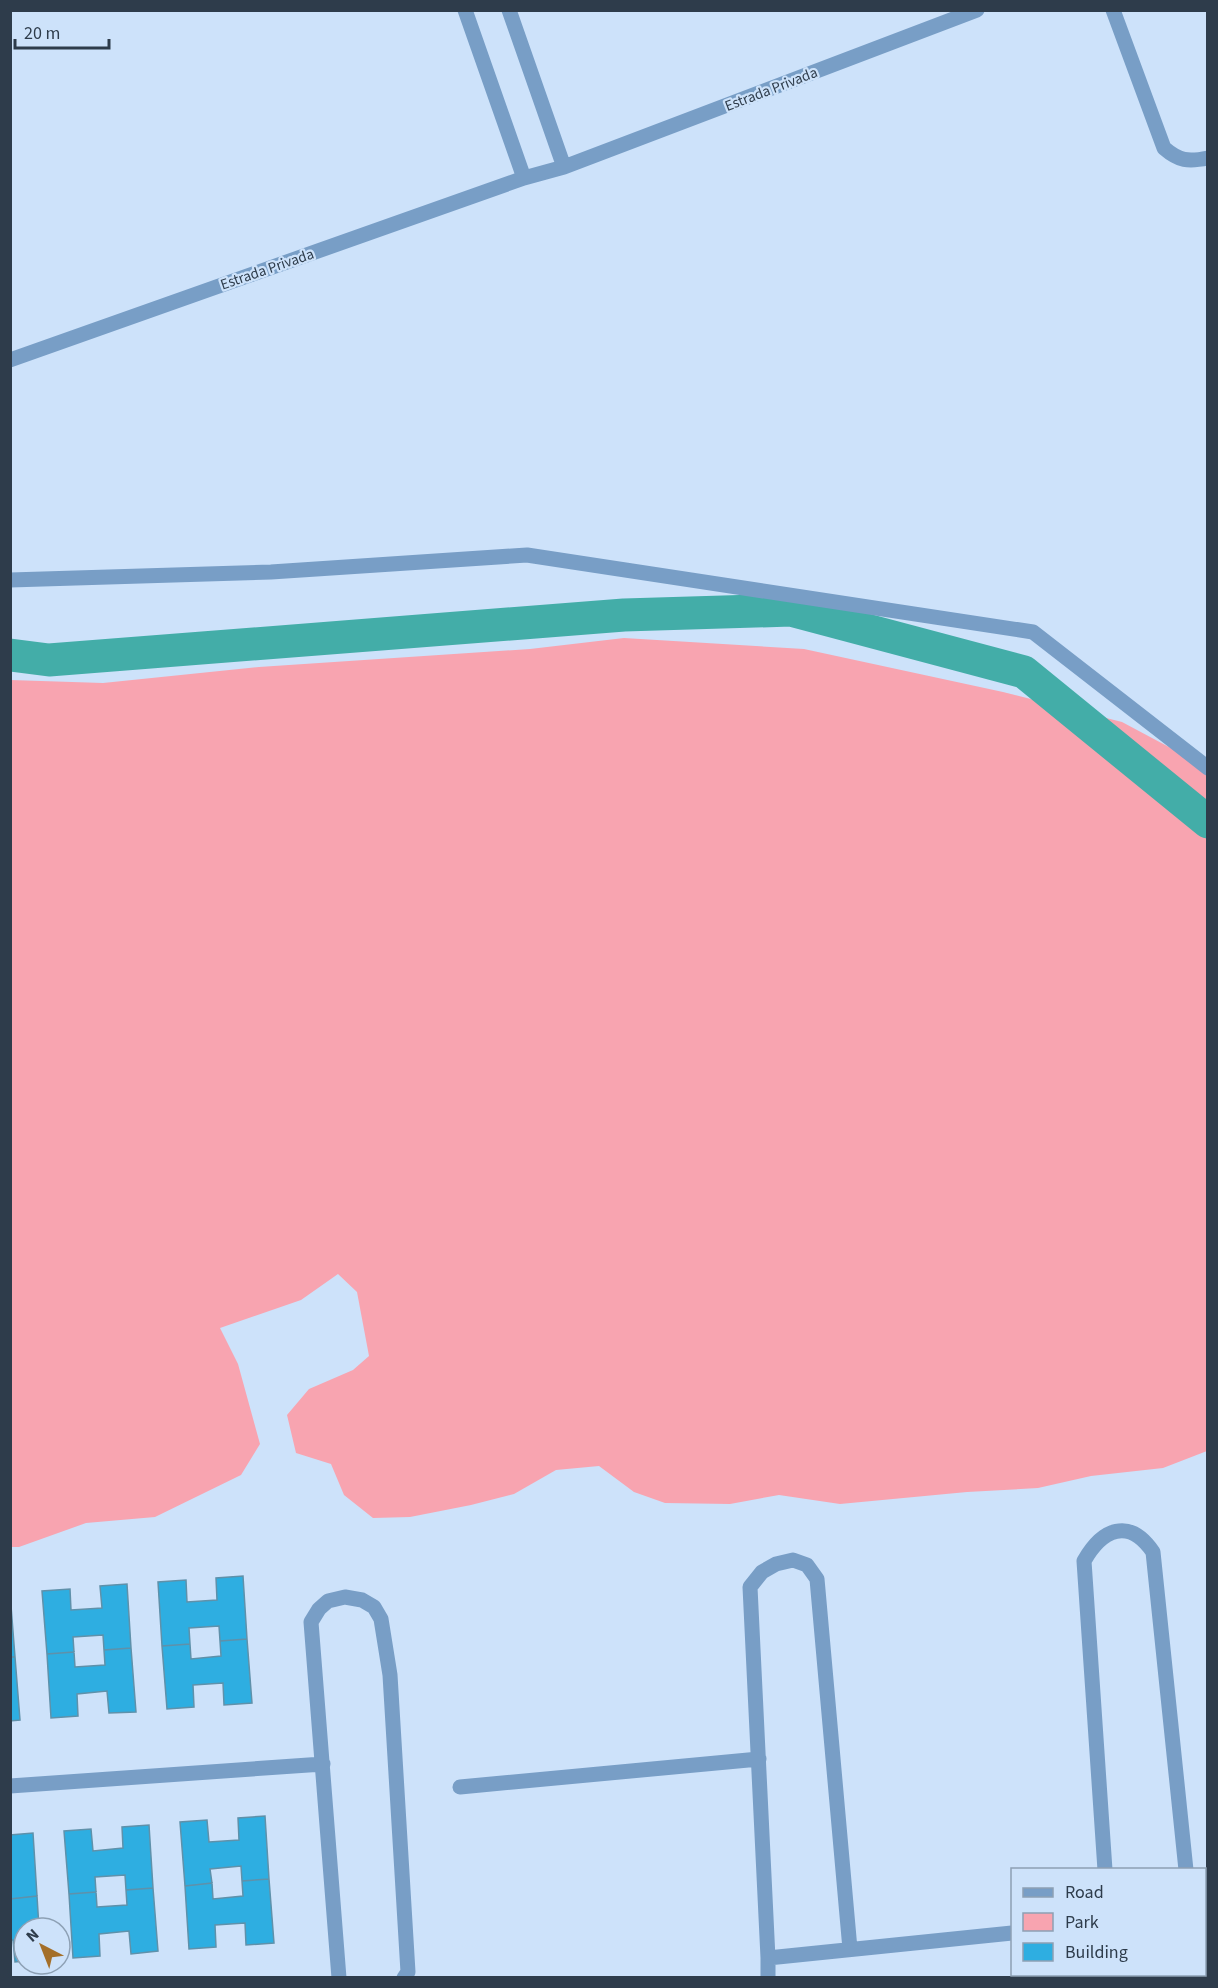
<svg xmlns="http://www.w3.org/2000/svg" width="1218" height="1988" font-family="'Source Sans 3',sans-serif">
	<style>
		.green { fill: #f8a4b0 }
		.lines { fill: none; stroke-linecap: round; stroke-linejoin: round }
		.canal { stroke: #43ada8; stroke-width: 33 }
		.building { fill: #2eaee1; stroke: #5f91aa; stroke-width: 1.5 }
		.minor { stroke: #789ec6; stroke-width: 15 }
		.labels { text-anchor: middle; stroke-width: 4.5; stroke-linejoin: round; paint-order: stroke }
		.street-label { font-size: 15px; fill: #2e3c4b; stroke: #cde2fa }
	</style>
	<rect width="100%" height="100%" fill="#cde2fa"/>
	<path class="green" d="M624 638 804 649 1003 692 1122 722 1182 754 1208 775 1207 1451 1163 1468 1091 1476 1038 1488 967 1492 840 1504 779 1495 730 1504 665 1503 634 1492 599 1466 556 1470 514 1494 471 1505 410 1517 373 1518 344 1495 331 1464 296 1453 287 1415 309 1389 353 1370 369 1356 357 1292 338 1274 301 1300 220 1328 238 1364 260 1444 241 1475 155 1517 86 1523 19 1547H11L10 680 103 683 259 667 530 649Z"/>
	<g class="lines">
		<path class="canal" d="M10 655 49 660 624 615 791 610 1024 672 1208 822"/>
	</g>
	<path class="building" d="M243 1576 247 1639 220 1641 219 1626 189 1628 190 1644 162 1646 158 1582 186 1580 187 1602 217 1600 216 1578Z
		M127 1584 131 1648 104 1650 103 1635 73 1637 74 1652 47 1654 42 1591 70 1589 71 1610 102 1608 100 1586Z
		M10 1593 15 1657H10Z
		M247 1639 252 1703 224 1705 223 1683 193 1685 194 1707 167 1709 162 1646 190 1644 191 1659 221 1656 220 1641Z
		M131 1648 136 1712 109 1713 107 1691 77 1694 78 1716 51 1718 47 1654 74 1652 75 1667 105 1665 104 1650Z
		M10 1657H15L20 1720 10 1721Z
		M265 1816 269 1879 242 1881 241 1866 210 1869 212 1883 185 1886 180 1822 207 1820 209 1842 239 1840 238 1818Z
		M149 1825 153 1888 126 1890 125 1875 95 1877 96 1892 69 1894 64 1831 91 1829 93 1851 123 1848 122 1827Z
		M33 1833 37 1896 10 1899V1835Z
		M269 1879 274 1943 246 1945 245 1923 215 1925 216 1947 189 1949 185 1886 212 1883 213 1899 243 1896 242 1881Z
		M153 1888 158 1951 131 1954 129 1931 99 1934 100 1956 73 1958 69 1894 96 1892 97 1907 127 1905 126 1890Z
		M37 1896 39 1928H24V1961L15 1962 13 1940H10V1899Z"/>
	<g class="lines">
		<path class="minor" d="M465 10 524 178
			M509 10 564 167
			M1113 10 1164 148C1179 161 1188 162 1208 158
			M10 360 524 178 564 167 977 10
			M10 580 271 572 527 555 1033 632 1208 768
			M10 1786 323 1764
			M460 1787 759 1759
			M1105 1870 1084 1561C1102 1529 1129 1517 1153 1552L1186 1870
			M1204 1920H1208
			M850 1949 817 1579 807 1565 793 1560 776 1564 762 1572 750 1587 768 1958 1012 1933
			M768 1958V1978
			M339 1978 311 1622 319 1609 328 1601 345 1597 362 1600 374 1607 381 1619 390 1675 408 1972 404 1978"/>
	</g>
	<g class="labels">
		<g class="street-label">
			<text transform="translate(771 89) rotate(-21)" y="5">Estrada Privada</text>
			<text transform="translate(267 269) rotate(-19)" y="5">Estrada Privada</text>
		</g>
	</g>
	<rect width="1218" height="1988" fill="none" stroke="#2e3c4b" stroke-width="24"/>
	<rect x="1011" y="1868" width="195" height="108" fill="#cde2fa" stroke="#8da0b4" stroke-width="1.5"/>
	<rect x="1023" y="1888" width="30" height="9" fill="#789ec6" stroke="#8da0b4" stroke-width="1.5"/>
	<text x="1065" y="1898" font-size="18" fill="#2e3c4b">Road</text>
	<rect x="1023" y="1913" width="30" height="18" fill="#f8a4b0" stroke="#8da0b4" stroke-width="1.5"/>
	<text x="1065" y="1928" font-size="18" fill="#2e3c4b">Park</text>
	<rect x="1023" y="1943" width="30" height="18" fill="#2eaee1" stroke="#8da0b4" stroke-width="1.5"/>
	<text x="1065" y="1958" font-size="18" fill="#2e3c4b">Building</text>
	<g transform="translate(42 1946) rotate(318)"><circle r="28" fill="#cde2fa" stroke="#8da0b4" stroke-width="1.5"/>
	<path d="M0-4.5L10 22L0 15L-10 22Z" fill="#a46f29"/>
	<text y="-9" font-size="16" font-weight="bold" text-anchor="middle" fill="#2e3c4b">N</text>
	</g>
	<path d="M15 39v9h94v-9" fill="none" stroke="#2e3c4b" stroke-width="3"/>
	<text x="24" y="39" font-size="18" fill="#2e3c4b" stroke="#cde2fa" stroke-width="4.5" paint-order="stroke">20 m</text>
</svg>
